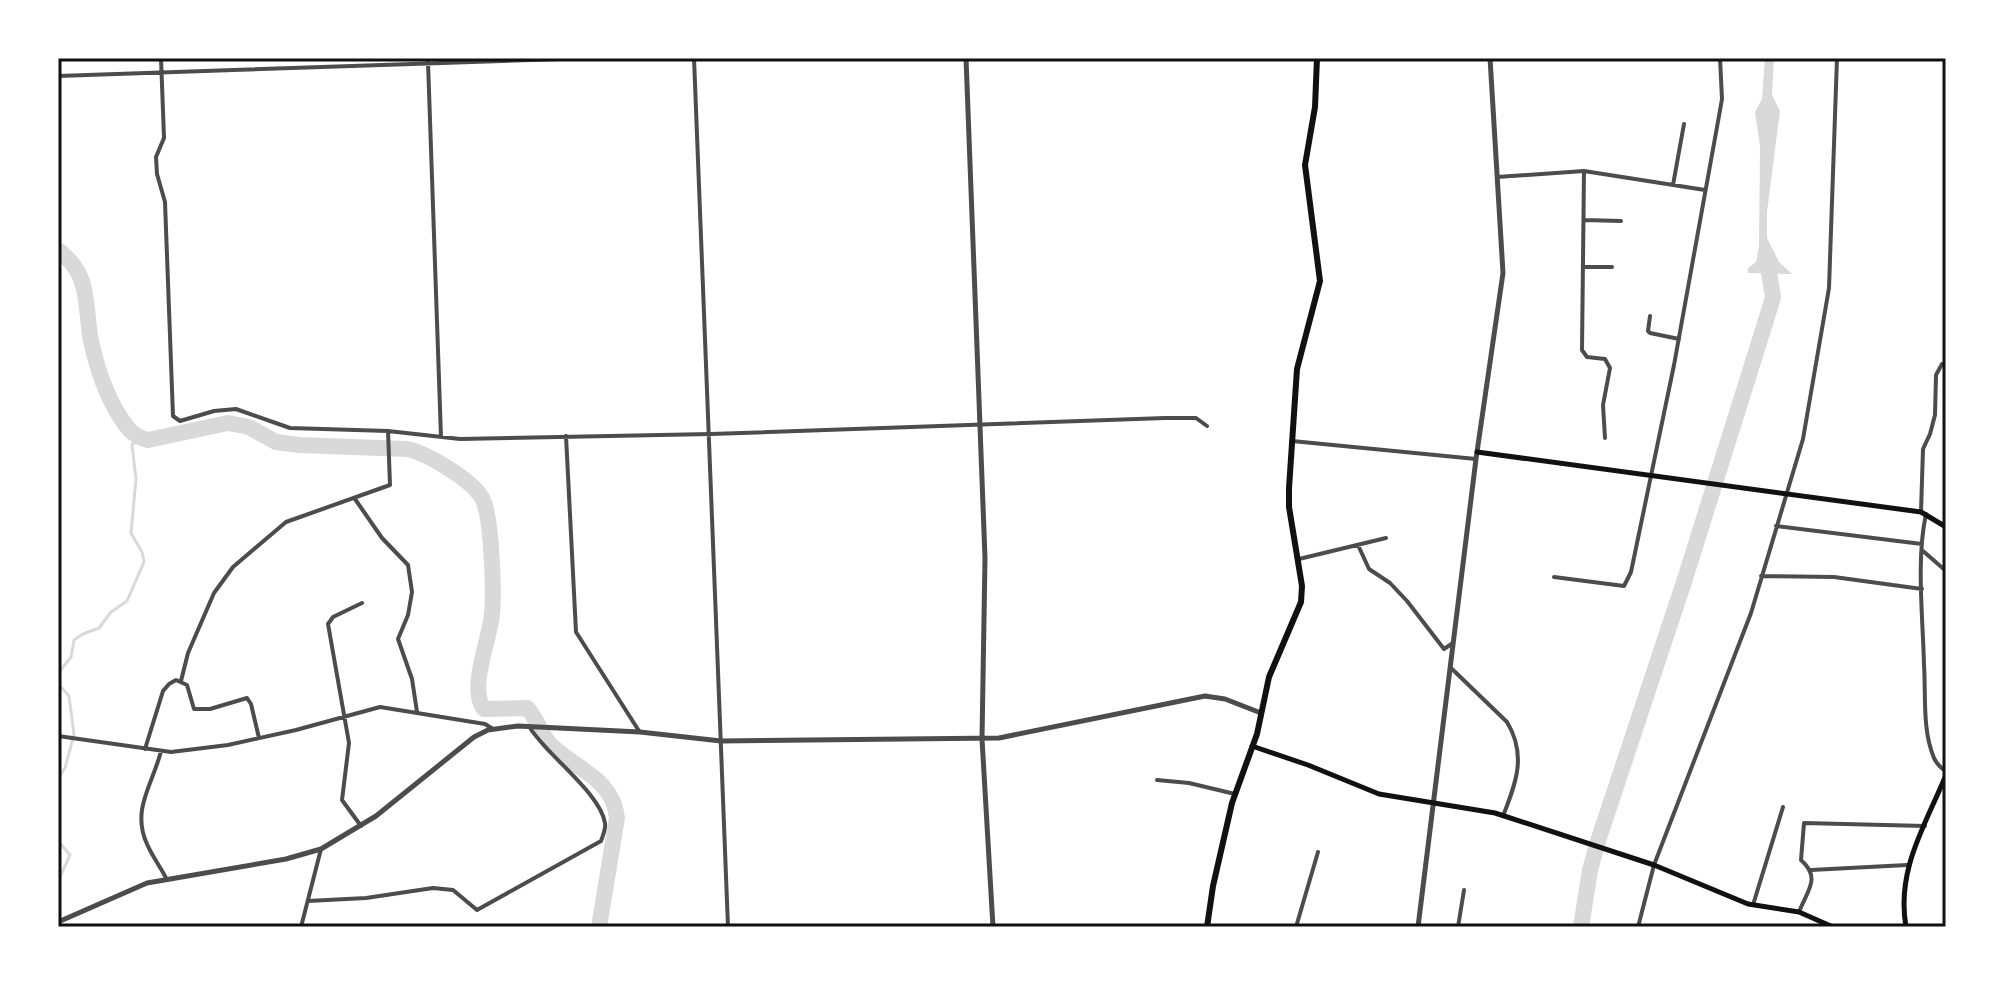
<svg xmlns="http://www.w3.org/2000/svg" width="2004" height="985" font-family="'PT Sans',sans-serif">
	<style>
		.water { fill: #d9d9d9 }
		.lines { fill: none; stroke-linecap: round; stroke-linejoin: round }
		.stream { stroke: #d9d9d9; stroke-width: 3 }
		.river { stroke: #d9d9d9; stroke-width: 16 }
		.minor { stroke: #4c4c4c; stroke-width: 4 }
		.tertiary { stroke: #4c4c4c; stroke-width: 5 }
		.secondary { stroke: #111; stroke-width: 5 }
		.trunk { stroke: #111; stroke-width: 6 }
		.neatline { fill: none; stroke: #111; stroke-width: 3 }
	</style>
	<rect width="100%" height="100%" fill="#fff"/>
	<path class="water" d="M1765 58H1774L1772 95 1780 111 1767 212V238L1779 262 1792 274 1748 273V268L1756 262 1759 246 1760 147 1755 112 1762 99Z"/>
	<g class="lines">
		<path class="stream" d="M58 778 65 768 74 735 69 696 60 686 59 672 71 657 74 640 83 634 99 628 111 612 127 601 144 562 142 552 131 533 136 479 132 445 138 438
			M58 841 70 855 58 881"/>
		<path class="river" d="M58 250C92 275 84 305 91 341 97 369 105 393 120 417 128 429 134 437 148 440L228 423 249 427 276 442 299 445 407 449C427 453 472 480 482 498 492 516 494 592 492 614 490 639 468 689 484 709L527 708C537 718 541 735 551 745 576 770 613 778 617 818L599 927
			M1581 927 1590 870 1598 841 1684 582 1767 317 1773 297 1766 254"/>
		<path class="minor" d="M161 58 164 138 156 157 157 174 165 202 173 416 180 421 214 411 236 409 290 428 388 431 460 439 711 434 1165 418H1196L1207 426
			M694 58 728 927
			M1130 58H1137
			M428 62 441 437
			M58 76 590 58
			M1584 171 1582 350 1587 357 1605 359 1610 368 1603 405 1605 438
			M1497 177 1584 171 1705 190
			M1673 185 1684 124
			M1584 220 1621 221
			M1583 267H1612
			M1650 316 1648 331 1650 333 1679 339
			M566 436 576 632 639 731
			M1292 441 1476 459
			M355 499 382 538 408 565 412 592 408 615 398 639 412 679 417 712
			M1921 512 1923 449 1930 434 1935 415 1936 375 1942 364
			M1926 514C1916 560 1923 618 1924 665 1926 694 1922 730 1934 758 1937 764 1940 768 1946 771
			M1776 526 1922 544
			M1358 545 1369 569 1390 583 1407 601 1444 649 1453 643
			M1923 551 1946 571
			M1299 559 1386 538
			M1761 576 1834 577 1922 589
			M1554 577 1624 586 1631 572 1674 365 1719 116 1722 99 1720 58
			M1451 668 1507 722C1527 755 1516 783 1503 816
			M181 681 188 653 214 593 233 567 286 522 390 485 388 431
			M58 736 171 752 228 745 296 730 380 707 485 724 493 729
			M145 749 163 691 169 684 176 680 187 685 194 709H210L247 698 251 704 259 738
			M161 751C153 784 131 809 147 844 152 856 160 866 166 878
			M1157 780 1189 783 1235 794
			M361 826 342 800 349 743 328 624 333 617 362 603
			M1811 870 1907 865
			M308 901 366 898 433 888 453 890 477 910 601 841C603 835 606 829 605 823 600 793 548 756 530 728
			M1753 905 1783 807
			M1799 912C1808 889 1821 878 1801 860L1804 823 1925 826
			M301 927 321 849
			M1296 927 1318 852
			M1458 927 1464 890
			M1638 927 1654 865 1751 613 1803 439 1829 288 1837 58"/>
		<path class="tertiary" d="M966 58 985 558 982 739 993 927
			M58 922 147 883 286 859 321 849 376 816 474 737 488 730 518 726 640 732 721 741 999 738 1205 696 1225 699 1261 713
			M1418 927 1476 459 1503 273 1490 58"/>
		<path class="secondary" d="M1477 452 1921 512 1946 527
			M1252 746 1308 765 1379 794 1495 813 1654 865 1748 904 1799 912 1833 927
			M1906 927C1896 870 1925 826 1946 775"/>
		<path class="trunk" d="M1207 927 1213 886 1232 803 1257 734 1269 677 1301 602 1302 586 1289 507V488L1297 369 1320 281 1305 165 1315 107 1317 58"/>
	</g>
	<rect width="2004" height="985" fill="none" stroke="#ffffff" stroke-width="120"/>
	<rect x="60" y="60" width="1884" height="865" class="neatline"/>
</svg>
